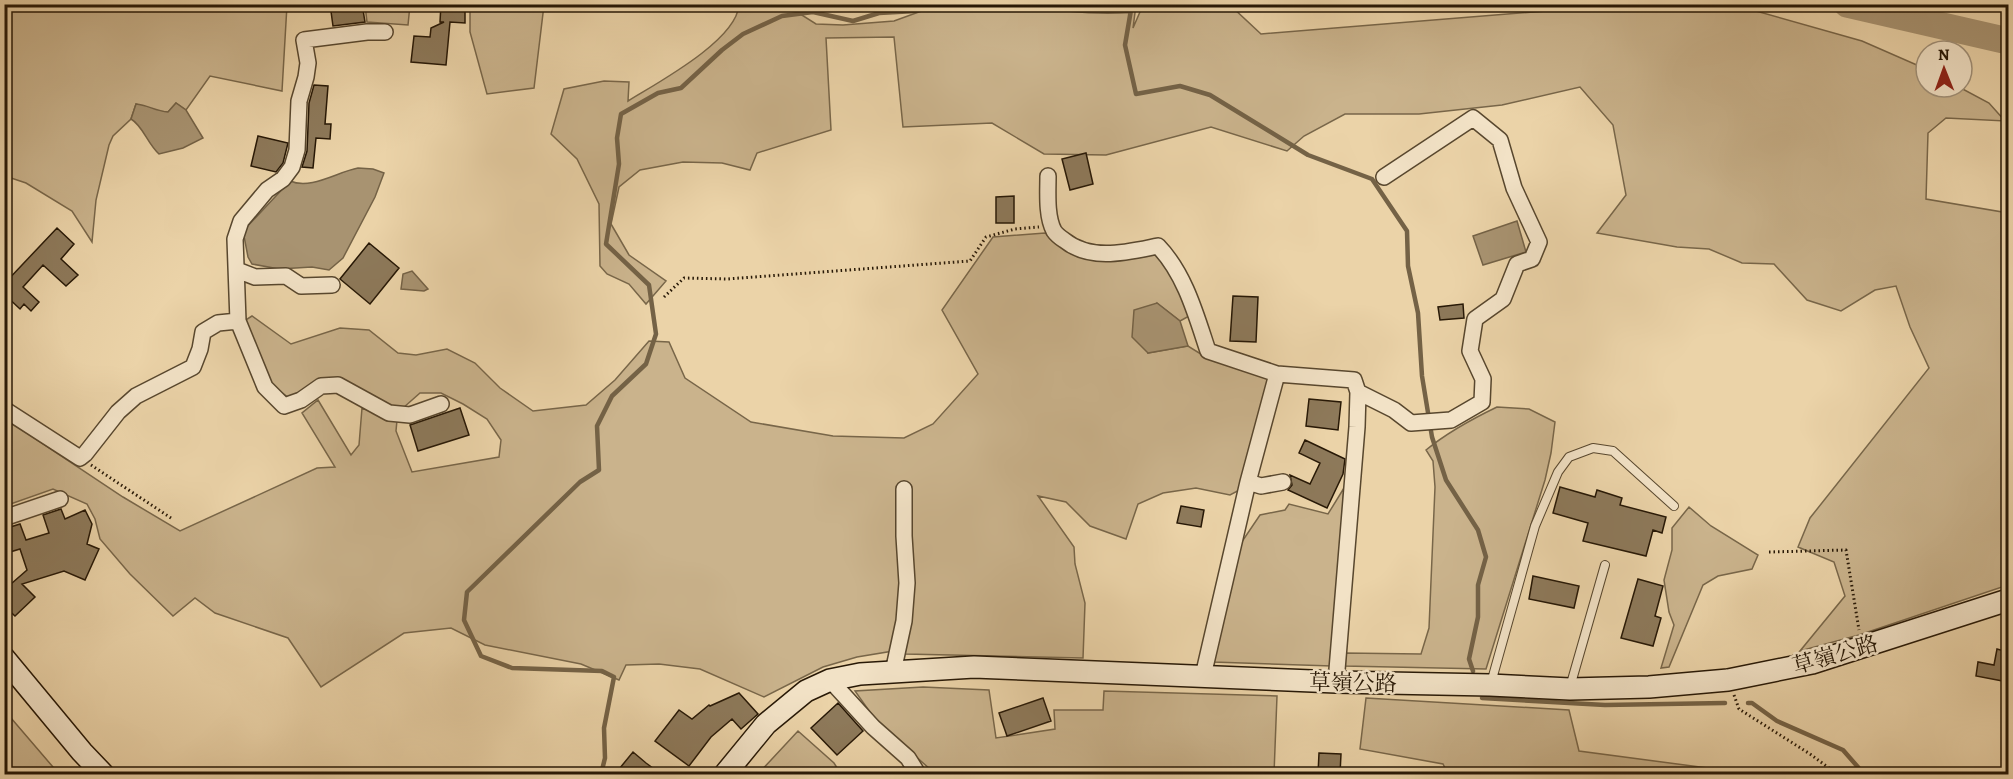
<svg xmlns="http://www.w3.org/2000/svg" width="2013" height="779" font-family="Alegreya,'Noto Serif TC',serif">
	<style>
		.green { fill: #cab38c; stroke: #786649; stroke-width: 1.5 }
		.water { fill: #a89371; stroke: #746246; stroke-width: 1.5 }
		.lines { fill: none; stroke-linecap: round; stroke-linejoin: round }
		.stream { stroke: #746246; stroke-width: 4.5 }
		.river { stroke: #a89371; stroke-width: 27 }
		.building { fill: #8d795a; stroke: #271806; stroke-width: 1.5 }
		.lane-casing { stroke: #58472e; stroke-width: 10 }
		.street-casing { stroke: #58472e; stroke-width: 18 }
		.secondary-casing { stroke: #271806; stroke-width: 24 }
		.path { stroke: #271806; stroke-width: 3; stroke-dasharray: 1.5 3; stroke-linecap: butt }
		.lane { stroke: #f2e2c6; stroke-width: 8 }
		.street { stroke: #f2e2c6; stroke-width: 15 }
		.secondary { stroke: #f2e2c6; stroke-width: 21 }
		.labels { text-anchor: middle; stroke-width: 5; stroke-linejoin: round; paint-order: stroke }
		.street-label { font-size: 22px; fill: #271806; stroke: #f2e2c6 }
	</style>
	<rect width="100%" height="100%" fill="#ebd3a8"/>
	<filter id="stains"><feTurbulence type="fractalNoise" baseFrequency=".00333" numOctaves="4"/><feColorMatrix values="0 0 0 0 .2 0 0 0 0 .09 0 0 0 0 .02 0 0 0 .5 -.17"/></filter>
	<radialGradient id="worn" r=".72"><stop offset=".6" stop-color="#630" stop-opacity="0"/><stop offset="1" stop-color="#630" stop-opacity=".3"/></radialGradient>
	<path class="green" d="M1056 4 1063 6 1064 4 1136 5 1133 28 1143 5H1226L1232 7 1261 34 1546 11V5L1731 4 1862 41 1926 69V87H1959L1989 103 2005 121 1946 118 1928 133 1926 199 2008 213V585L1859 635 1800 651 1845 596 1834 562 1798 547 1810 518 1929 368 1910 327 1896 286 1875 290 1841 311 1807 300 1774 264 1742 263 1709 249 1677 247 1597 233 1626 195 1613 125 1580 87 1502 105 1419 114H1345L1304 136 1287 151 1211 127 1106 155 1044 154 992 123 903 127 894 37 826 38 831 130 757 153 750 170 722 163 683 162 640 170 619 187 611 224 629 255 666 281 646 304 629 284 607 274 600 266 599 204 577 159 551 134 564 89 604 81 629 82 628 101C657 83 736 41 739 5H786L816 24 843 25 894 21 938 5Z
		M17 5H287L282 91 210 76 186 110 176 103 168 112 155 111 136 104 131 119 113 136 109 145 96 200 92 242 72 211 26 183 5 176V18Z
		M365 5H410L408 25 367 22Z
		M470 5H544L534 88 487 94 470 32Z
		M1045 233C1057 242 1070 253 1085 258 1104 264 1135 258 1154 252L1168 266 1191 315 1180 321 1157 303 1148 353 1188 346 1204 356 1273 380 1251 484 1230 495 1196 488 1163 493 1138 504 1126 539 1090 526 1066 502 1038 496 1074 547 1075 564 1085 603 1083 658 905 654 913 583 911 485 903 482 900 608 893 651 857 657 823 667 764 697 700 669 659 664 626 665 619 680 581 664 485 645 451 628 404 633 321 687 288 638 215 613 195 598 173 616 130 574 100 539 95 519 87 504 53 489 5 506 4 418 123 497 180 531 317 468 335 467 302 413 318 400 351 455 359 445 362 408 397 420 396 431 412 472 499 457 501 440 487 419 463 404 441 393H420L403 408 384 404 353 385 289 398 273 386 267 376 244 321 252 316 291 344 340 328 369 330 398 353 416 355 447 349 475 363 500 388 533 411 586 405 615 380 649 341 669 342 685 378 751 422 833 436 904 438 933 424 978 374 942 310 993 237Z
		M1497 407 1529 409 1555 422 1551 453 1545 480 1486 669 1344 666 1345 653 1421 654 1429 628 1435 487 1433 461 1426 450C1448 432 1472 419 1497 407Z
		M1344 488 1332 666 1213 662 1239 546 1260 515 1285 510 1289 504 1328 514Z
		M1689 507 1711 526 1758 555 1752 569 1718 576 1703 585 1669 667 1661 668 1674 625 1669 612 1664 580 1672 550V528Z
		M923 687 989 690 996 738 1055 729 1054 710H1103L1104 691 1277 696 1274 774H926L931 770 877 722 855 691Z
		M1366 698 1569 710 1579 751 1715 769 1727 774H1448L1443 764 1360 749Z
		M5 711 59 774H5Z
		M798 731 834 763 841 774H758Z"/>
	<path class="water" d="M176 103 186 110 203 138 183 148 159 154C147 143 143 126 131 119L136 104C148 105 155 111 168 112Z
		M358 168 373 169 384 173 375 197 343 258 329 270 312 267 279 269 252 264 248 257 243 231 290 181C311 190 337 172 358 168Z
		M1517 221 1526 252 1483 265 1473 236Z
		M412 271 428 289 424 291 401 289 403 274Z
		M1157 303 1180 321 1188 346 1148 353 1132 337 1134 310Z"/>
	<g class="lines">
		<path class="stream" d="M1033 4C1066 11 1097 13 1131 11
			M1132 4 1125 45 1136 94 1180 86 1210 95 1308 155 1372 179 1407 231 1408 266 1418 313 1422 376 1432 437 1446 480 1478 530 1486 557 1478 585V617L1469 659 1473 671
			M1482 698 1605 705 1725 703
			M1748 703H1752L1777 721 1843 750 1864 774
			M601 774 605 758 604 728 614 677 602 671 512 668 481 656 464 620 467 592 580 482 599 470 597 426 612 396 646 364 656 334 649 285 606 244 619 164 617 138 621 114 658 93 681 88 722 50 743 34 782 16 813 12 853 21 879 13 916 11 934 4"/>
		<path class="river" d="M1847 4 2008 41"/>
	</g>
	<path class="building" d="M330 4H362L365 22 333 26Z
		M441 4H465V23L450 22 446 65 411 62 414 36 430 37 431 28 444 22H440Z
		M314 85 328 86 325 124H331L330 139 316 138 313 168 302 167 307 151 309 103Z
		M258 136 288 143 283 163 276 172 251 166Z
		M1086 153 1093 184 1070 190 1062 159Z
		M1014 196V223H996V197Z
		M57 228 74 244 61 259 78 275 66 286 43 265 23 287 39 302 31 311 24 304 20 309 4 294V284Z
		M369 243 399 268 370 304 340 279Z
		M1233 296 1258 297 1256 342 1230 341Z
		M1463 304 1464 318 1440 320 1438 307Z
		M1309 399 1341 402 1338 430 1306 426Z
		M460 408 469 435 418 451 410 425Z
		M1305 440 1345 459 1343 474 1327 508 1288 490 1292 485 1290 475 1310 484 1320 463 1299 453Z
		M1560 487 1595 497 1597 490 1622 498 1620 505 1666 517 1662 533 1653 530 1646 556 1583 541 1588 523 1553 513Z
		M1181 506 1204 510 1201 527 1177 523Z
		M61 509 65 519 85 510 92 524 87 544 99 549 85 580 64 571 22 584 35 597 15 616 4 606V590L27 570 20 549 10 552 4 529 20 524 26 540 49 533 43 515Z
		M1533 576 1579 586 1574 608 1529 599Z
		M1638 579 1663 586 1655 616 1661 618 1653 646 1621 638Z
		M1997 649 2008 652V682L1976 676 1978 662 1994 665Z
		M739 693 758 714 741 729 732 719 711 737 689 766 655 741 679 710 692 719 709 705 710 706Z
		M1043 698 1051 721 1007 736 999 713Z
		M838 703 863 731 837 755 811 728Z
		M633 752 646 763 661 774H615Z
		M1319 753 1341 754 1340 774H1318Z"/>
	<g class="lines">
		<g class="lane-casing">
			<path id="lane" d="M1491 683 1535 526 1558 472 1569 457 1593 448 1613 451 1674 506
				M1570 687 1605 565"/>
		</g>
		<g class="street-casing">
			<path id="street" d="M1048 176C1048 192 1046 216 1054 231 1056 234 1061 238 1064 240 1091 262 1128 252 1158 246 1185 274 1196 315 1208 351L1277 374 1354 380 1358 392
				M237 270 255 277 286 276 301 286 332 285
				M238 321 265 387 284 406 301 400 321 386 338 385 389 413 410 415 441 404
				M4 409 80 458 85 454 118 412 136 396 193 367 200 349 203 332 218 323 238 321 235 239 241 221 267 190 283 179 292 167 297 150 299 101 306 77 308 63 304 40 367 32H385
				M1248 482 1261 486 1283 482
				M4 518 60 499
				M893 672 904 621 907 583 904 536V489
				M1203 676 1248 482 1277 374
				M830 680 873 727 908 758 918 774
				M1336 682 1357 427 1358 392 1394 410 1411 423 1451 420 1482 402 1483 379 1470 351 1475 319 1503 299 1517 264 1532 259 1539 242 1514 188 1500 140 1473 118 1384 177"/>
		</g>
		<g class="secondary-casing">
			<path id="secondary" d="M4 658 82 752 103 774
				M725 774 766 724 806 691 830 680 860 674 974 667 1336 682 1490 685 1570 689 1649 687 1728 680 1812 663 2008 600"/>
		</g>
		<path class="path" d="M664 297 684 278 727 279 970 261 986 237 1015 229 1039 227
			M91 465 171 518
			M1769 552 1846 550 1859 630
			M1734 695 1739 709 1810 754 1837 774"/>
		<use href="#lane" class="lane"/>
		<use href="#street" class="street"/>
		<use href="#secondary" class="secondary"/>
	</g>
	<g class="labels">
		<g class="street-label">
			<text transform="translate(1835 654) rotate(-16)" y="8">草嶺公路</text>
			<text transform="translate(1353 682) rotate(1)" y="8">草嶺公路</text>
		</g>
	</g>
	<rect width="2013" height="779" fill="none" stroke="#ebd3a8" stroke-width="24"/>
	<rect x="6" y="6" width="2001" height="767" fill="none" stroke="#271806" stroke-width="3"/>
	<rect x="12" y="12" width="1989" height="755" fill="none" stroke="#271806" stroke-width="1.5"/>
	<g transform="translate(1944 69) rotate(359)"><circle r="28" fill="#f2e2c6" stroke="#a19179" stroke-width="1.5"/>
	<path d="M0-4.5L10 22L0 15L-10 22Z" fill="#8f2418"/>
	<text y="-9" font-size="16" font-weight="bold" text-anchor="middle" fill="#271806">N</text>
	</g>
	<rect width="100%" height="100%" filter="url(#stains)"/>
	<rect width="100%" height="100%" fill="url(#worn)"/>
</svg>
